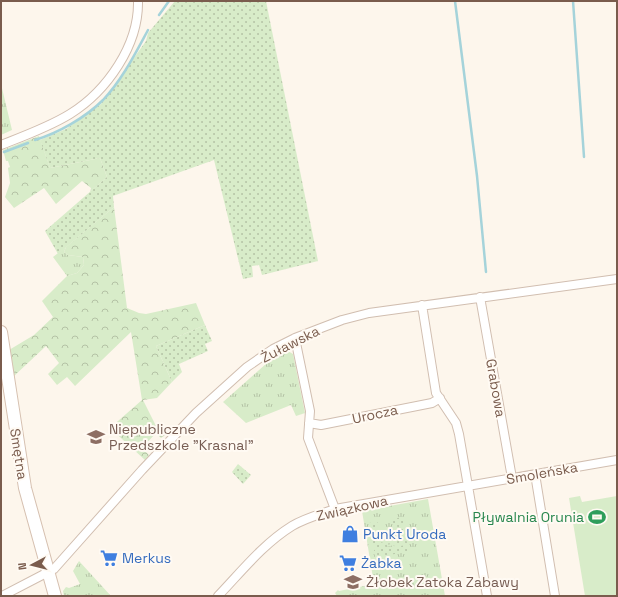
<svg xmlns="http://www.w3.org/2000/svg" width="618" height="597" font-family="'Space Grotesk',sans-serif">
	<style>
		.grass { fill: url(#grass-tufts) }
		.forest { fill: url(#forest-crowns) }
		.garden { fill: url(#garden-dots) }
		.pitch { fill: #d8ecc9 }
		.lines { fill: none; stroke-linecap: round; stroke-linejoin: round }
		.stream { stroke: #a5d3da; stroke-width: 2.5 }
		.street-casing { stroke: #d1beb0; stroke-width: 10 }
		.secondary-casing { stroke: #d6c0b0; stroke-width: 14 }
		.street { stroke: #fff; stroke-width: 8 }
		.secondary { stroke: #fff; stroke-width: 12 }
		.labels { text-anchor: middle; stroke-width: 4; stroke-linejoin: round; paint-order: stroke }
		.street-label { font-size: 14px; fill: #7a5c4d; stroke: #fffaf3 }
		.education-label { font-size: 14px; fill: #785e54; stroke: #fffaf3; text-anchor: start }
		.leisure-label { font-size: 14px; fill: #27864d; stroke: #fffaf3; text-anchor: end }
		.shop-label { font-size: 14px; fill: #366cbe; stroke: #fffaf3; text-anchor: start }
	</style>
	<defs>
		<pattern id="grass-tufts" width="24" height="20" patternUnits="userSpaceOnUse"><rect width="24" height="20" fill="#d8ecc9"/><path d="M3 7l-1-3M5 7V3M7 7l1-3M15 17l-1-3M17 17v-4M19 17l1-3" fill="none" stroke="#b4c2a5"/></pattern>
		<pattern id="forest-crowns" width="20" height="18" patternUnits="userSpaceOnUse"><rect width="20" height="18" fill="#d8ecc9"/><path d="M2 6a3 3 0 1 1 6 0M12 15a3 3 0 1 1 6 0" fill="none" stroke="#b4c2a5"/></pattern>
		<pattern id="garden-dots" width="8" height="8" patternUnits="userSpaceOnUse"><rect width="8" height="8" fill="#d8ecc9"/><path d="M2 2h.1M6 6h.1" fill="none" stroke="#b4c2a5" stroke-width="1.8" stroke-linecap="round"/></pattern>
	</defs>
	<rect width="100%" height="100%" fill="#fdf6ec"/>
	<path class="grass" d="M1 84 12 130 1 135Z
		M66 247 64 252 68 255 83 257 84 265 77 273 67 276 53 257Z
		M286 350 293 354 305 413 296 416 291 405 246 423 223 402 276 355Z
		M156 426 165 435 161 438 156 433 142 448 136 439 135 433 144 428 152 429Z
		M428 499 445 596H337L335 593 338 590 339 591 374 584 362 511Z
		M79 561 111 596H64L63 591 66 587 69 588 80 584 73 571Z"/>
	<path class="forest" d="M39 136 50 168 100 158 107 177 90 192 91 188 82 181 56 204 44 188 14 208 5 197 10 183 8 168 10 167 8 161H6L3 150Z
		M114 207 127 308 139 313 146 314 196 303 205 325 156 346 172 382 157 398 143 400 156 426 152 429 144 428 135 433 139 445 149 455 145 460 110 428 142 400 131 332 75 386 67 377 57 385 48 374 59 363 46 346 13 377 9 350 34 335 53 317 42 301 67 276 77 273 84 265 83 257 68 255 64 252 66 247Z"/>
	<path class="garden" d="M175 1H266L318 261 262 275 259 265 252 266 253 277 243 279 214 160 113 196 114 207 58 254 45 231 107 177 100 158 50 168 40 140 66 129 101 104 146 41 148 33Z
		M205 325 212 341 205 344 208 351 179 364 182 372 172 382 156 346Z
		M238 464 251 475 243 484 232 472Z
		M403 517 407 543 373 549 369 523 377 522 380 525 376 529 378 541 389 545 398 537 397 525 391 523 392 519Z
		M407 545 408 552 375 557 374 550Z"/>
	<path class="pitch" d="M580 496 582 502 617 496V596H585L569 498Z"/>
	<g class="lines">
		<path class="stream" d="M455 1 477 176 486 272
			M573 1 584 157
			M159 15 169 1
			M35 140C58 133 85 118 103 100 122 80 135 54 148 30
			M4 152 28 143"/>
		<g class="street-casing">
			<path id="street" d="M1 145C24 136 49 127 70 114 107 91 139 45 138 1
				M480 297 512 478
				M422 305 436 393 456 423 459 434 487 596
				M295 338 310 411 308 438 335 509
				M309 423 321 425 432 403 440 398
				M535 474 555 596
				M2 596 54 569 142 470 196 413 247 367 273 349 295 338 342 320 369 313 617 279
				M218 596C241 572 263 544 292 526 305 518 321 514 335 509L617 460"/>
		</g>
		<g class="secondary-casing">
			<path id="secondary" d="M1 332 25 488 55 596"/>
		</g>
		<use href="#street" class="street"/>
		<use href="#secondary" class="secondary"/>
	</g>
	<defs>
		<g id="school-bare" transform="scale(1.38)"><path d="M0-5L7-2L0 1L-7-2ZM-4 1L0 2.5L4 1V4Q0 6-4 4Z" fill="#8d6e63" stroke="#fffaf3" stroke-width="2.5" paint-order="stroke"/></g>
		<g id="stadium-bare" transform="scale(1.38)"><path d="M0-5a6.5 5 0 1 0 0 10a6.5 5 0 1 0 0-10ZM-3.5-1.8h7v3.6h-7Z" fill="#2e9e5b" stroke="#fffaf3" stroke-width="2.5" paint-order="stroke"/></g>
		<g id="shop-bare" transform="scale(1.38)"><path d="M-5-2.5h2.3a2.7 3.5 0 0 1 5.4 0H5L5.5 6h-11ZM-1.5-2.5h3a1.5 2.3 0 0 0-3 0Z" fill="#3f7fe0" stroke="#fffaf3" stroke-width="2.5" paint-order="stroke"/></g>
		<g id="supermarket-bare" transform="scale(1.38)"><path d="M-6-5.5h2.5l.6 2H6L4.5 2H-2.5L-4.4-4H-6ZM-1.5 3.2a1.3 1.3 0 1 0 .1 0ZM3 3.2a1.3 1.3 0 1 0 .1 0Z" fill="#3f7fe0" stroke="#fffaf3" stroke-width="2.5" paint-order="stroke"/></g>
	</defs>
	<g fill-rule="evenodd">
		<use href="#school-bare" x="96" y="437"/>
		<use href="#stadium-bare" x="597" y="517"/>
		<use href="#shop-bare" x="350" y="534"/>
		<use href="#supermarket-bare" x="109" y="558"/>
		<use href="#supermarket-bare" x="348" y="563"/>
		<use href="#school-bare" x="353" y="582"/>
	</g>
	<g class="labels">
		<g class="street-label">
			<text transform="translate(290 344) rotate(-27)" y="5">Żuławska</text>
			<text transform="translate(496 388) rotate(80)" y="5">Grabowa</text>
			<text transform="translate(375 414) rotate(-12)" y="5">Urocza</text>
			<text transform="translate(19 454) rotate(81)" y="5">Smętna</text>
			<text transform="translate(542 473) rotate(-10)" y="5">Smoleńska</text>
			<text transform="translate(352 508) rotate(-13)" y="5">Związkowa</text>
		</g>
		<g class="education-label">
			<text x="109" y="434">Niepubliczne<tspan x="109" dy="16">Przedszkole "Krasnal"</tspan></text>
			<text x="366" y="587">Żłobek Zatoka Zabawy</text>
		</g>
		<g class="leisure-label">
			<text x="584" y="522">Pływalnia Orunia</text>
		</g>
		<g class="shop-label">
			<text x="363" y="539">Punkt Uroda</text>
			<text x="122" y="563">Merkus</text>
			<text x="361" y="568">Żabka</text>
		</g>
	</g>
	<rect width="618" height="597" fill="none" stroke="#7a5c4d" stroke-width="4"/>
	<g transform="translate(32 565) rotate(263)" stroke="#fffaf3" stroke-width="3" paint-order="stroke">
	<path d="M0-3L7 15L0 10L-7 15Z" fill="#7a5c4d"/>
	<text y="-6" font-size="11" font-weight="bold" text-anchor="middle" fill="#7a5c4d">N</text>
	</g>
</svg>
